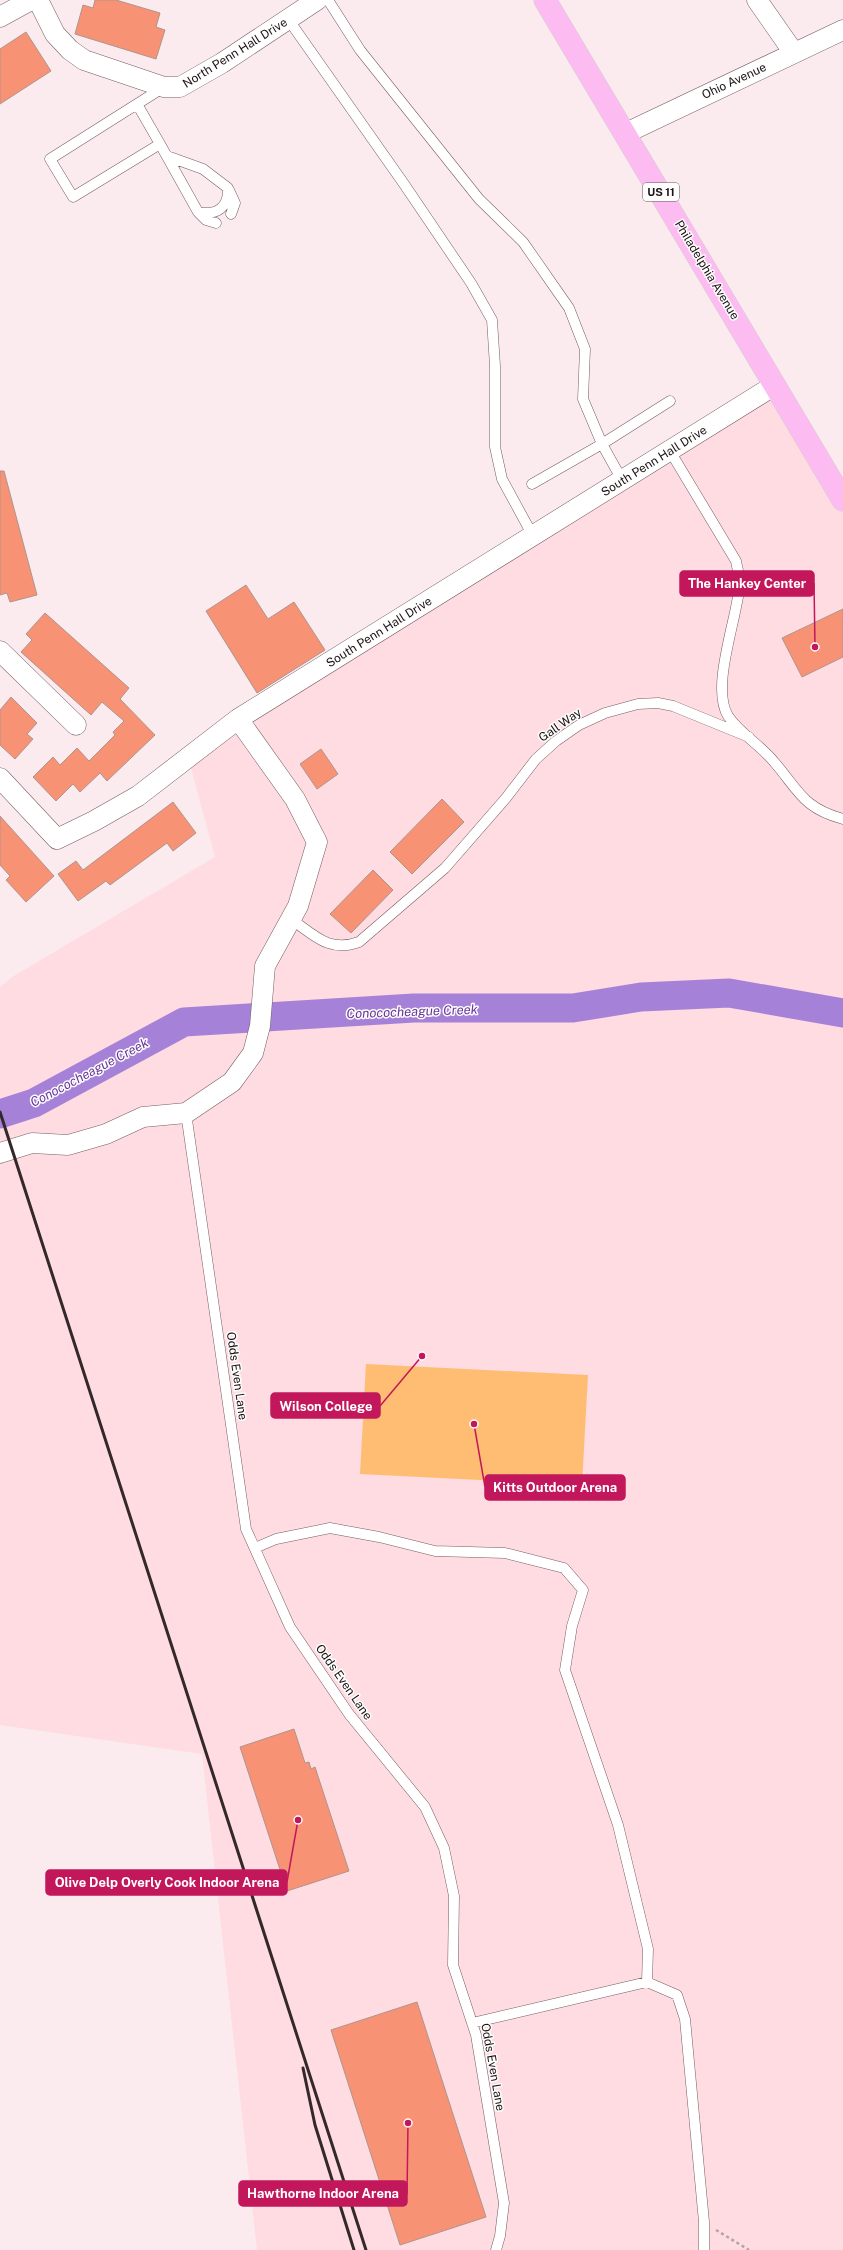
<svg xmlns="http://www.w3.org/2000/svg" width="843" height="2250" font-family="'Public Sans',sans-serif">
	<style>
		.built { fill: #ffdbe2 }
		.green { fill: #ffbd73 }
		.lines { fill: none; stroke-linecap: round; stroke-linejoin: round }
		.river { stroke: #a681d8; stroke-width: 29 }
		.building { fill: #f79275; stroke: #ad958e }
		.service-casing { stroke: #755e62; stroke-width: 11 }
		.minor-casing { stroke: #755e62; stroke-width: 21 }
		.primary-casing { stroke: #d1cfd0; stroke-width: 23 }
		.path { stroke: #b1a3a6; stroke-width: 2.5; stroke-dasharray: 3 3; stroke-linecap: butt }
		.service { stroke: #fff; stroke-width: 10 }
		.minor { stroke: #fff; stroke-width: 20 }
		.primary { stroke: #fdbcf1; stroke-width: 22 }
		.rail { stroke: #33292a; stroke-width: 3 }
		.labels { text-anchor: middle; stroke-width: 3; stroke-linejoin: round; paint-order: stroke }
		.shield { fill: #fdfdfd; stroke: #5e5858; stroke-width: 1 }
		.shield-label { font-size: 11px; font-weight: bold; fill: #1a1112 }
		.street-label { font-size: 12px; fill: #1a1112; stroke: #fdfdfd }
		.water-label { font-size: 13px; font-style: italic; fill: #68369c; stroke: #fdfdfd }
		.leader { fill: none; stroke: #c2185b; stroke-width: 1.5 }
		.callout-dot { fill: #c2185b; stroke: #fdfdfd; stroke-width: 1.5 }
		.callout { fill: #c2185b; stroke: #c2185b; stroke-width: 1.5 }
		.callout-label { font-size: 13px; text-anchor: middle; font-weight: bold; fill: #fff }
	</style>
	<rect width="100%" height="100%" fill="#fbebee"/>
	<path class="built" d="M775 385 843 500V2250H257L202 1754 0 1725V987L12 977 215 857 188 757Z"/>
	<path class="green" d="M366 1364 588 1375 582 1485 360 1474Z"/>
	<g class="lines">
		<path class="river" d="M0 1114 34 1103 184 1022 414 1008H573L641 997 729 993 843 1013"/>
	</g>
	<path class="building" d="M95 0H116L160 13 156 27 165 30 156 59 75 34 83 5 93 8Z
		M26 32 51 71 0 104V49Z
		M0 471H4L37 595 10 602 7 593 0 595Z
		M246 585 268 619 294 602 325 650 257 693 206 611Z
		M843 609V657L802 677 782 638Z
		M45 613 129 688 120 699 155 735 107 781 100 773 80 792 73 784 56 801 33 777 53 757 60 765 77 748 89 761 115 735 113 732 124 721 102 702 91 715 21 652 32 640 26 634Z
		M11 697 37 723 27 734 33 739 15 759 0 745V710Z
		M321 749 338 774 317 789 300 764Z
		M442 799 464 822 412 874 390 852Z
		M173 802 196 833 173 851 167 843 110 885 106 881 78 901 58 874 76 861 83 870Z
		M0 816 54 876 26 902 6 880 10 876 0 865Z
		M373 870 393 890 351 933 330 914Z
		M294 1729 305 1763 309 1762 311 1769 315 1767 349 1871 287 1891 240 1747Z
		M417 2002 486 2217 400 2245 331 2030Z"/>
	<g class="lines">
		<g class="service-casing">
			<path id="service" d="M328 0 360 50 479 199 523 242 569 308 585 349 583 399 602 444 622 480
				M288 19 404 184 471 283 492 320 495 366V447L502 479 533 536
				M137 104 160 144 73 197 50 159 164 87
				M160 144 198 212C217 216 229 207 228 188L203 169 167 156
				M229 190 235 203 231 214
				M198 212 206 220 216 223
				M670 451 736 561C737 568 740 576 740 582 738 617 710 686 728 716 740 734 762 746 775 763 799 791 803 808 843 819
				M532 484 602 444 670 401
				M291 919C314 935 329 953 359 942L445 868 506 798 536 759 556 741 579 725 605 713 638 704 658 703 673 706 749 737
				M186 1113 246 1529 290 1627 349 1714 425 1807 444 1848 454 1896 453 1965 476 2035 504 2203 500 2236 496 2250
				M255 1548 276 1539 330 1528 379 1537 435 1551 505 1553 564 1568 583 1590 572 1626 565 1670 618 1825 648 1949 647 1982
				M472 2023 647 1982 677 1995 685 2019 704 2222V2250"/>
		</g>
		<g class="minor-casing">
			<path id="minor" d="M38 0 55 34 70 50 84 60 164 87H180L222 63 317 0
				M757 0 794 53
				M0 17 31 0
				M626 133 843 30
				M0 651 76 725
				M0 778 57 839 94 821 138 796 238 719 775 385
				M0 1153 32 1143 68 1145 106 1134 143 1117 186 1113 232 1082 253 1053 260 1026 265 966 298 906 317 842 295 799 238 719"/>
		</g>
		<g class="primary-casing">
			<path id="primary" d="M545 0 843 500"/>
		</g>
		<path class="path" d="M716 2230 749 2250"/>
		<use href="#service" class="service"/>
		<use href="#minor" class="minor"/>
		<use href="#primary" class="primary"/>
		<path class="rail" d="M0 1112 366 2250
			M303 2068 315 2125 354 2250"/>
	</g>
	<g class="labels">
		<rect class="shield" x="643" y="183" width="36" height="18" rx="3"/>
		<g class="shield-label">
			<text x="661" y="196">US 11</text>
		</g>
		<g class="street-label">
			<text transform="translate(235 53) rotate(-32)" y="4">North Penn Hall Drive</text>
			<text transform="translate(734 81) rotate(-25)" y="4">Ohio Avenue</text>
			<text transform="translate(707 270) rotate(59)" y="4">Philadelphia Avenue</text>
			<text transform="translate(654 461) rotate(-32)" y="4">South Penn Hall Drive</text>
			<text transform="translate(379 632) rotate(-32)" y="4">South Penn Hall Drive</text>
			<text transform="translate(560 725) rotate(-35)" y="4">Gall Way</text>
			<text transform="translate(237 1376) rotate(82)" y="4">Odds Even Lane</text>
			<text transform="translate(344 1682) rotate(55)" y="4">Odds Even Lane</text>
			<text transform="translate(493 2067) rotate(80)" y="4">Odds Even Lane</text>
		</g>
		<g class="water-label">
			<text transform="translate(412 1011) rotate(-2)" y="5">Conococheague Creek</text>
			<text transform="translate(89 1072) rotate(-28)" y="5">Conococheague Creek</text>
		</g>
	</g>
	<path class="leader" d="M815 647L814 583M422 1356L380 1406M474 1424L485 1487M298 1820L287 1882M408 2123L407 2194"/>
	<g class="callout-dot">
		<circle cx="815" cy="647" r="4"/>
		<circle cx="422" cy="1356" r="4"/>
		<circle cx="474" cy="1424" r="4"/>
		<circle cx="298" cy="1820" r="4"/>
		<circle cx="408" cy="2123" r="4"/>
	</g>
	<g class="callout">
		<rect x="680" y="571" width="134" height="25" rx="4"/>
		<rect x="271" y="1393" width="109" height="25" rx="4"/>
		<rect x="485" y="1475" width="140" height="25" rx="4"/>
		<rect x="46" y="1870" width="241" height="25" rx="4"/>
		<rect x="239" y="2181" width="168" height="25" rx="4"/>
	</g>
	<g class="callout-label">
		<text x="747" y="588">The Hankey Center</text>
		<text x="326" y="1411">Wilson College</text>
		<text x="555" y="1492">Kitts Outdoor Arena</text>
		<text x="167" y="1887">Olive Delp Overly Cook Indoor Arena</text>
		<text x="323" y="2198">Hawthorne Indoor Arena</text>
	</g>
</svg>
